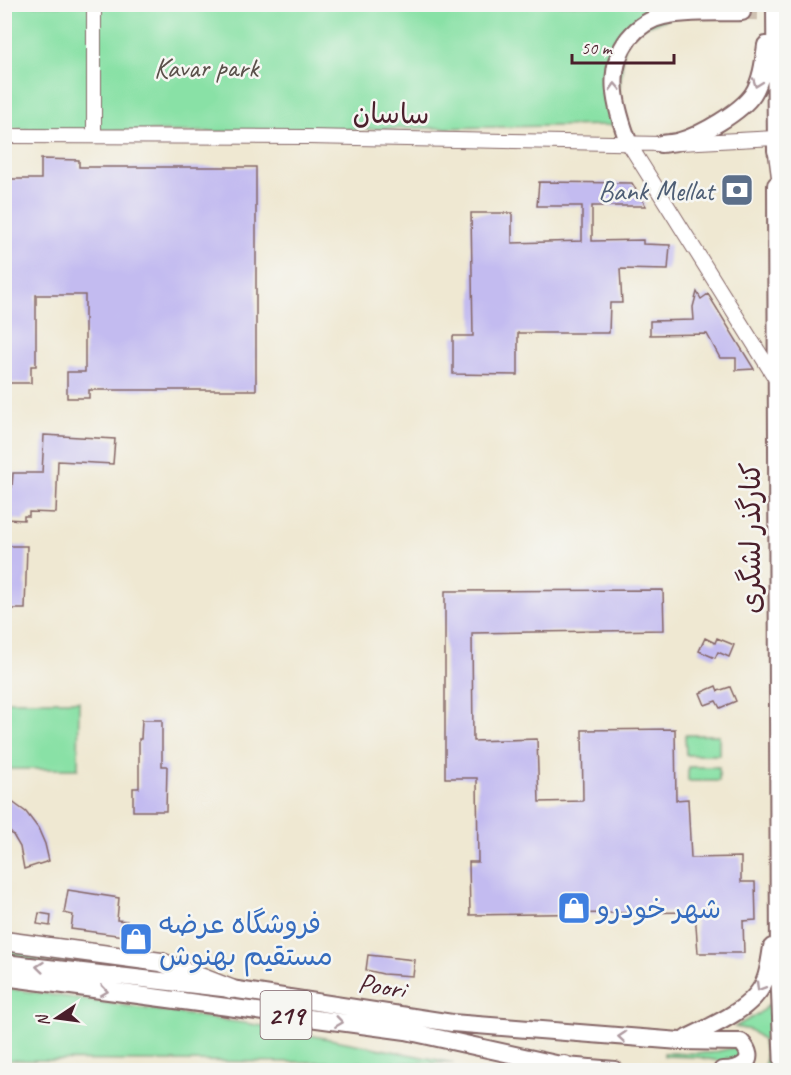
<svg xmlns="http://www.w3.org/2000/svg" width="791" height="1075" font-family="Caveat,'Playpen Sans Arabic',sans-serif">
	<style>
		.green { fill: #89e1a6; stroke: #6a8068; stroke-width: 1.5 }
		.building { fill: #c3bbf0 }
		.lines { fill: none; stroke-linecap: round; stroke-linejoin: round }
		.primary-tunnel { stroke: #cec0b1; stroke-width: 16; stroke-dasharray: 16 8; stroke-linecap: butt }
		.tertiary-casing { stroke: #846565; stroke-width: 16 }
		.primary-casing { stroke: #846565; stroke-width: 20 }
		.trunk-casing { stroke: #846565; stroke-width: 21 }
		.motorway-casing { stroke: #846565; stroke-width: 22 }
		.tertiary { stroke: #fff; stroke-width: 14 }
		.primary { stroke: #fff; stroke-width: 16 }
		.trunk { stroke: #fff; stroke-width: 18 }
		.motorway { stroke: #fff; stroke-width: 20 }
		.oneway { stroke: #ae9aa0 }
		.labels { text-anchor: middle; stroke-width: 5; stroke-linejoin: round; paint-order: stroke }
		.shield { fill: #f6f6f2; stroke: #7e6067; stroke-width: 1.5 }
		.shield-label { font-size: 27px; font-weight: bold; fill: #4a1f2b }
		.park-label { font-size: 28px; fill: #5a504a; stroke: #f6f6f2 }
		.street-label { font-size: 28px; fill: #4a1f2b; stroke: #f6f6f2 }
		.service-label { font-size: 28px; fill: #4e5e75; stroke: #f6f6f2; text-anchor: end }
		.shop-label { font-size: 28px; fill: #366cbe; stroke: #f6f6f2; text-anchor: start }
	</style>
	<rect width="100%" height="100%" fill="#f6f6f2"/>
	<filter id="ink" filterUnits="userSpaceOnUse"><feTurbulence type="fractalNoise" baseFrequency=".0167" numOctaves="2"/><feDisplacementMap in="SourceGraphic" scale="12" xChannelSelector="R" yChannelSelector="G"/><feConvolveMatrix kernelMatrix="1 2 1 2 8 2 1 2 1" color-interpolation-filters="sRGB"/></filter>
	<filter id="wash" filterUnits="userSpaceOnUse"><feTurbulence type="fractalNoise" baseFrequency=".008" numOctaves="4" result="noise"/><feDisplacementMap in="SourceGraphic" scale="24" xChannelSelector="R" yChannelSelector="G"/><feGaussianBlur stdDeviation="1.35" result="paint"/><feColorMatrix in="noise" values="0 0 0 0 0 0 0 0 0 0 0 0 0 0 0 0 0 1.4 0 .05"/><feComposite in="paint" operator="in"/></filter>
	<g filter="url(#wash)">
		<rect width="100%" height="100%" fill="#efe8d2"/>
		<path class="green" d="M4 5H709L626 33 615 125 202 132 5 129Z
			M5 701H79L78 769H5Z
			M685 735H719V755H686Z
			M688 767H719V781H688Z
			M5 949 113 964 128 973 5 958Z
			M5 988 257 1025 454 1063 5 1060Z
			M772 1002V1070H763L766 1060 763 1040 750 1030 735 1027 758 1014Z
			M732 1048 738 1049 742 1058 730 1063 697 1057 664 1056V1053H711Z"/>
		<g id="blocks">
			<path class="building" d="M41 159 79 160V167H256V390H89V398H67V372H85V295H36V366H31V383H4V179H41Z
				M539 182 632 183 646 206H592V241L643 240V244L670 245 668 270 620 269 622 303H610L609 333H518V375L453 374V336H473L471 213H512V243L582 241V206H537Z
				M697 292 701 299 708 294 754 369 736 370V358H720L707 334 650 335V321L694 320 693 307Z
				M44 435 115 439 113 464 58 461 56 513 29 512V516H24V520L5 519 4 486 12 487 13 473H42Z
				M4 546H27L25 609H4Z
				M663 590 664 630 472 633 473 741 537 739 539 802 583 801 582 730 675 729 676 800 688 799 691 858 741 857V882H755L756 920 743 921 744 953H698L695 912 470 915 469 862H478L477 778H445V591Z
				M705 638 715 643 717 638 734 645 729 657 718 652 715 658 699 651Z
				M716 686 718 691 730 687 736 701 720 708 716 701 705 705 700 693Z
				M142 720H162V766H167L166 811H133V788H139V739H141Z
				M4 796 26 812 38 828 45 844 49 861 24 869 20 847 13 835 4 826Z
				M68 890 119 898 117 920 127 921 124 936 71 929 73 915 64 913Z
				M39 913 51 915 50 926 37 924Z
				M368 955 415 960 413 976 383 974 366 970Z"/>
		</g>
	</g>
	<g filter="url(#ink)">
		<use href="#blocks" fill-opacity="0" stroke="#846565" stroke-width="1.5"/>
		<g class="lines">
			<path class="primary-tunnel" d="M742 12 786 13"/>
			<g class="tertiary-casing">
				<path id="tertiary" d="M4 136 308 137 661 144 776 138
					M94 136V4
					M629 144 777 381"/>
			</g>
			<g class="primary-casing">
				<path id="primary" d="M775 4 776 151
					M629 144C616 109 604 70 629 38 638 27 649 19 664 16 686 11 719 13 742 12
					M661 144C667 143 674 143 680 141 701 135 741 112 753 94 762 80 764 60 766 45
					M776 185 779 966 783 1070
					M4 963 231 989 452 1023 680 1041 741 1042C759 1061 741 1070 722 1070
					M4 977 406 1031 565 1066 615 1070
					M687 1038C712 1026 755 1008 765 980 769 970 770 958 772 947"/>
			</g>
			<g class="trunk-casing">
				<path id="trunk" d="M776 138 786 215
					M4 941 161 962 231 989"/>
			</g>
			<g class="motorway-casing">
				<path id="motorway" d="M539 1070 565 1066"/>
			</g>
			<use href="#tertiary" class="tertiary"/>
			<use href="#primary" class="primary"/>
			<use href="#trunk" class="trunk"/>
			<use href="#motorway" class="motorway"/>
		</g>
		<defs><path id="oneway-chevron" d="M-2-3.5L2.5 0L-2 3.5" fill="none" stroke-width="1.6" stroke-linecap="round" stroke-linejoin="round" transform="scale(1.5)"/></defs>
		<g class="oneway">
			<use href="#oneway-chevron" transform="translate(757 83) rotate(110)"/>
			<use href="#oneway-chevron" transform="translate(615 87) rotate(-92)"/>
			<use href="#oneway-chevron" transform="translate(40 967) rotate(-174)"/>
			<use href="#oneway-chevron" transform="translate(760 987) rotate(121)"/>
			<use href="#oneway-chevron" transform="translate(104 991) rotate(8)"/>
			<use href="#oneway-chevron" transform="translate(339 1022) rotate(8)"/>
			<use href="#oneway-chevron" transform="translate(622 1037) rotate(-175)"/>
		</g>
	</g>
	<defs>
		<g id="bank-square" transform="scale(1.725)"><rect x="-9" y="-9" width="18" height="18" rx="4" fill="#5c6f8a" stroke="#f6f6f2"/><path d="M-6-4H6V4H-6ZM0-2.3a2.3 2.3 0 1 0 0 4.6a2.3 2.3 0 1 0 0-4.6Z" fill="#fff"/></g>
		<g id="shop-square" transform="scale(1.725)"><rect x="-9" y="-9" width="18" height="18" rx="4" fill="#3f7fe0" stroke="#f6f6f2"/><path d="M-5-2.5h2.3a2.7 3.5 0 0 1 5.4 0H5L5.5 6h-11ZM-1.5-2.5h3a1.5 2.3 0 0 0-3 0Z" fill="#fff"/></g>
	</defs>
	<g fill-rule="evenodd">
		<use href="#bank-square" x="737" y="190"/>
		<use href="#shop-square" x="574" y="908"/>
		<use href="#shop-square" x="136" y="939"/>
	</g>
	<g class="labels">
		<rect class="shield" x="260.5" y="991" width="51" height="48" rx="4.5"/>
		<g class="shield-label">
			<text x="286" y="1024">219</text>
		</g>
		<g class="park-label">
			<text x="206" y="77">Kavar park</text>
		</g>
		<g class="street-label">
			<text transform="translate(391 113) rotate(1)" y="10">ساسان</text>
			<text transform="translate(750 538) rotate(-90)" y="10">کنارگذر لشگری</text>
			<text transform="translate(382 985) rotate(9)" y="10">Poori</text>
		</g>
		<g class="service-label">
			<text x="714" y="200">Bank Mellat</text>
		</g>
		<g class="shop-label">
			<text x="597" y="918">شهر خودرو</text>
			<text x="159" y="933">فروشگاه عرضه<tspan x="159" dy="32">مستقیم بهنوش</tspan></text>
		</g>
	</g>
	<rect width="791" height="1075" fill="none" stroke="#f6f6f2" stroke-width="24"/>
	<g transform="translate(57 1018) rotate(257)" stroke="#f6f6f2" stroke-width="4.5" paint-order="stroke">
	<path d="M0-4.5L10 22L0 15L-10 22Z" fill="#4a1f2b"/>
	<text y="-9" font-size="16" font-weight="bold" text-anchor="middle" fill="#4a1f2b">N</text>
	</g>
	<path d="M572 54v9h102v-9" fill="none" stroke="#4a1f2b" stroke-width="3"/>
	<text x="581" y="54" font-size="18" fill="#4a1f2b" stroke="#f6f6f2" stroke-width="4.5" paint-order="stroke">50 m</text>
</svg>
